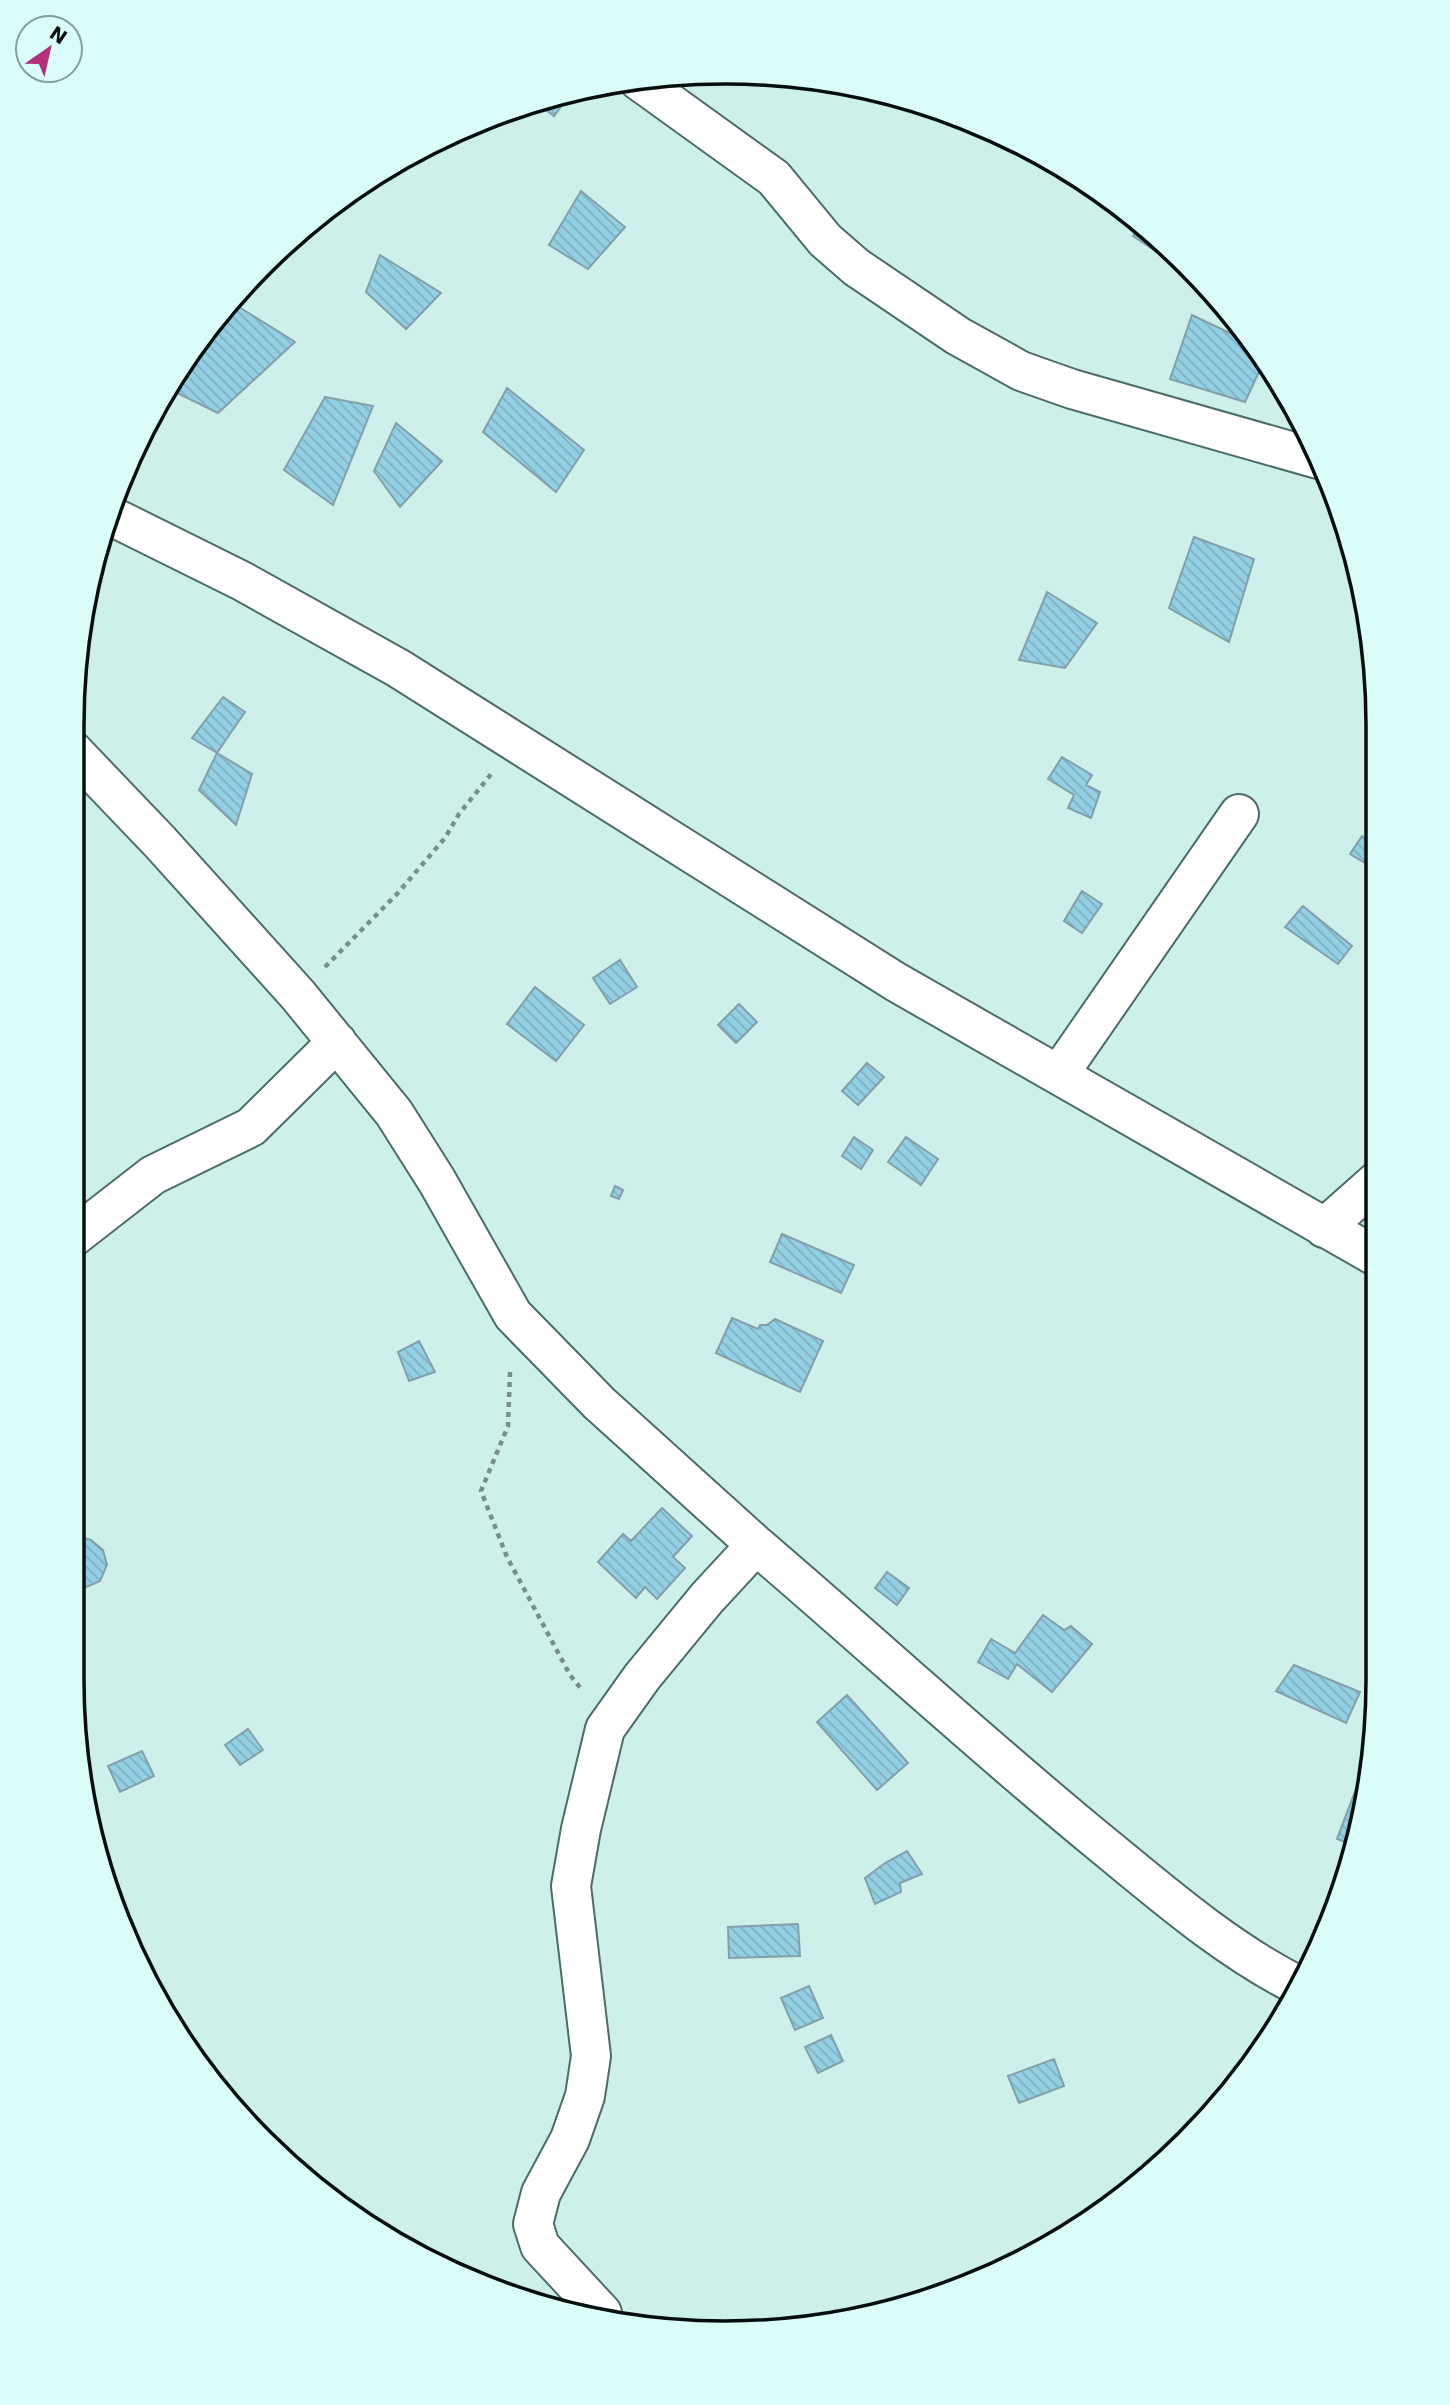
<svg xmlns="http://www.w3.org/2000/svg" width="1450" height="2405" font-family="'DejaVu Sans',sans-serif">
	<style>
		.building { fill: url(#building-back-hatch); stroke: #83a0aa; stroke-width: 2 }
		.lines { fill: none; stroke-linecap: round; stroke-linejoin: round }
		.minor-casing { stroke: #4d6b68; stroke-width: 42 }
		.path { stroke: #778e8b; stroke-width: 4.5; stroke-dasharray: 5 5; stroke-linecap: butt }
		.minor { stroke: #fff; stroke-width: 38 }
		.rim { fill: none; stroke: #040e0d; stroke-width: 3.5 }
	</style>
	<defs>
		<pattern id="building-back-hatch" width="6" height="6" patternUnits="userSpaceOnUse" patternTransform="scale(1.75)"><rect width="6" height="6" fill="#93d0e3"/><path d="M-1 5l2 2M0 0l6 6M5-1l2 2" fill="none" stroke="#7db1c2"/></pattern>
	</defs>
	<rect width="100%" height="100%" fill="#cef0eb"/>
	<path class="building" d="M572 92 554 116 537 103Z
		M581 191 625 227 588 269 549 245Z
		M1139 227 1172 256 1169 260 1133 236Z
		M380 255 441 293 406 329 366 292Z
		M231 302 295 342 218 413 169 389 182 362Z
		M1192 315 1251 343 1264 361 1245 402 1170 379Z
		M507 388 584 450 556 492 483 432Z
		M325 397 373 406 333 505 284 470Z
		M396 423 442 461 400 507 374 471Z
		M1194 537 1254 559 1229 642 1169 608Z
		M1047 592 1097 623 1065 668 1019 660Z
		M223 697 245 712 217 753 192 738Z
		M217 753 252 774 236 825 199 790Z
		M1062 757 1092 775 1086 785 1100 792 1091 818 1068 808 1074 795 1048 779Z
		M1362 836 1377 845 1375 869 1350 854Z
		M1082 891 1102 904 1082 933 1064 921Z
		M1303 906 1352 946 1338 964 1285 927Z
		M620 960 637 987 610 1004 593 978Z
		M535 987 584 1025 556 1061 507 1024Z
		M739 1004 757 1022 736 1043 718 1025Z
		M867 1063 884 1077 858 1105 842 1091Z
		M854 1137 873 1150 861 1169 842 1156Z
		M906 1137 938 1159 921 1185 888 1162Z
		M615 1186 623 1190 619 1199 611 1196Z
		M782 1234 854 1265 841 1293 770 1262Z
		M732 1318 758 1329 760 1325H767L775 1319 823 1341 800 1392 716 1353Z
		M419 1341 435 1372 409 1381 398 1352Z
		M662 1508 692 1536 673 1557 685 1568 657 1599 645 1587 636 1598 598 1562 623 1534 631 1541Z
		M84 1538 91 1540 103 1550 107 1565 100 1581 84 1588 72 1586V1539Z
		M887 1572 909 1588 897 1605 875 1588Z
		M1043 1615 1064 1630 1071 1626 1092 1644 1052 1692 1017 1664 1008 1679 978 1662 991 1639 1015 1653Z
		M1294 1665 1360 1692 1346 1723 1276 1691Z
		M847 1695 908 1763 877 1790 817 1722Z
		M248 1729 263 1750 240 1765 225 1745Z
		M142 1751 154 1776 120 1792 108 1766Z
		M1359 1781 1365 1783 1353 1845 1337 1839Z
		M907 1851 922 1874 900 1883 901 1892 875 1904 865 1878 885 1863Z
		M798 1924 800 1956 729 1958 728 1927Z
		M809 1986 823 2018 795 2030 781 1998Z
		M831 2035 843 2061 818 2073 805 2047Z
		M1054 2059 1064 2086 1019 2103 1008 2076Z"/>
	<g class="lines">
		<g class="minor-casing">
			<path id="minor" d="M638 80 774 178 825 240 856 267 958 336 1021 371 1072 389 1318 459
				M107 514 242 581 398 668 896 982 1377 1257
				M73 751 160 842 298 995 394 1113 437 1181 513 1315 599 1403 756 1545 707 1598 642 1677 605 1729 581 1829 571 1886 591 2056 585 2096 570 2139 541 2193 533 2224 540 2246 602 2313
				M1059 1074 1239 814
				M1324 1228 1377 1181
				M72 1238 153 1175 251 1127 337 1042
				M756 1545C872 1644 984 1748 1103 1845 1164 1895 1226 1949 1297 1985"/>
		</g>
		<path class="path" d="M325 967 397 894 445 838 459 814 492 773
			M510 1372 508 1426 481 1491 507 1557 570 1675 582 1690"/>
		<use href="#minor" class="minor"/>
	</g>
	<path d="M0 0H1450V2405H0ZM725 84H725A641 641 0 0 1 1366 725V1680A641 641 0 0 1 725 2321H725A641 641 0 0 1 84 1680V725A641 641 0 0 1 725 84Z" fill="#dbfdf9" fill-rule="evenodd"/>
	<path class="rim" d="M725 84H725A641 641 0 0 1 1366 725V1680A641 641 0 0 1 725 2321H725A641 641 0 0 1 84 1680V725A641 641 0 0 1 725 84Z"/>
	<g transform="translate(49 49) rotate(34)"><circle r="33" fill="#dbfdf9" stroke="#859d9b" stroke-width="2"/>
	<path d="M0-5L12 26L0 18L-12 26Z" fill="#b3307a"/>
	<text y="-10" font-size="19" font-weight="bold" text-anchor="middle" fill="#040e0d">N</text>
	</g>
</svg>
